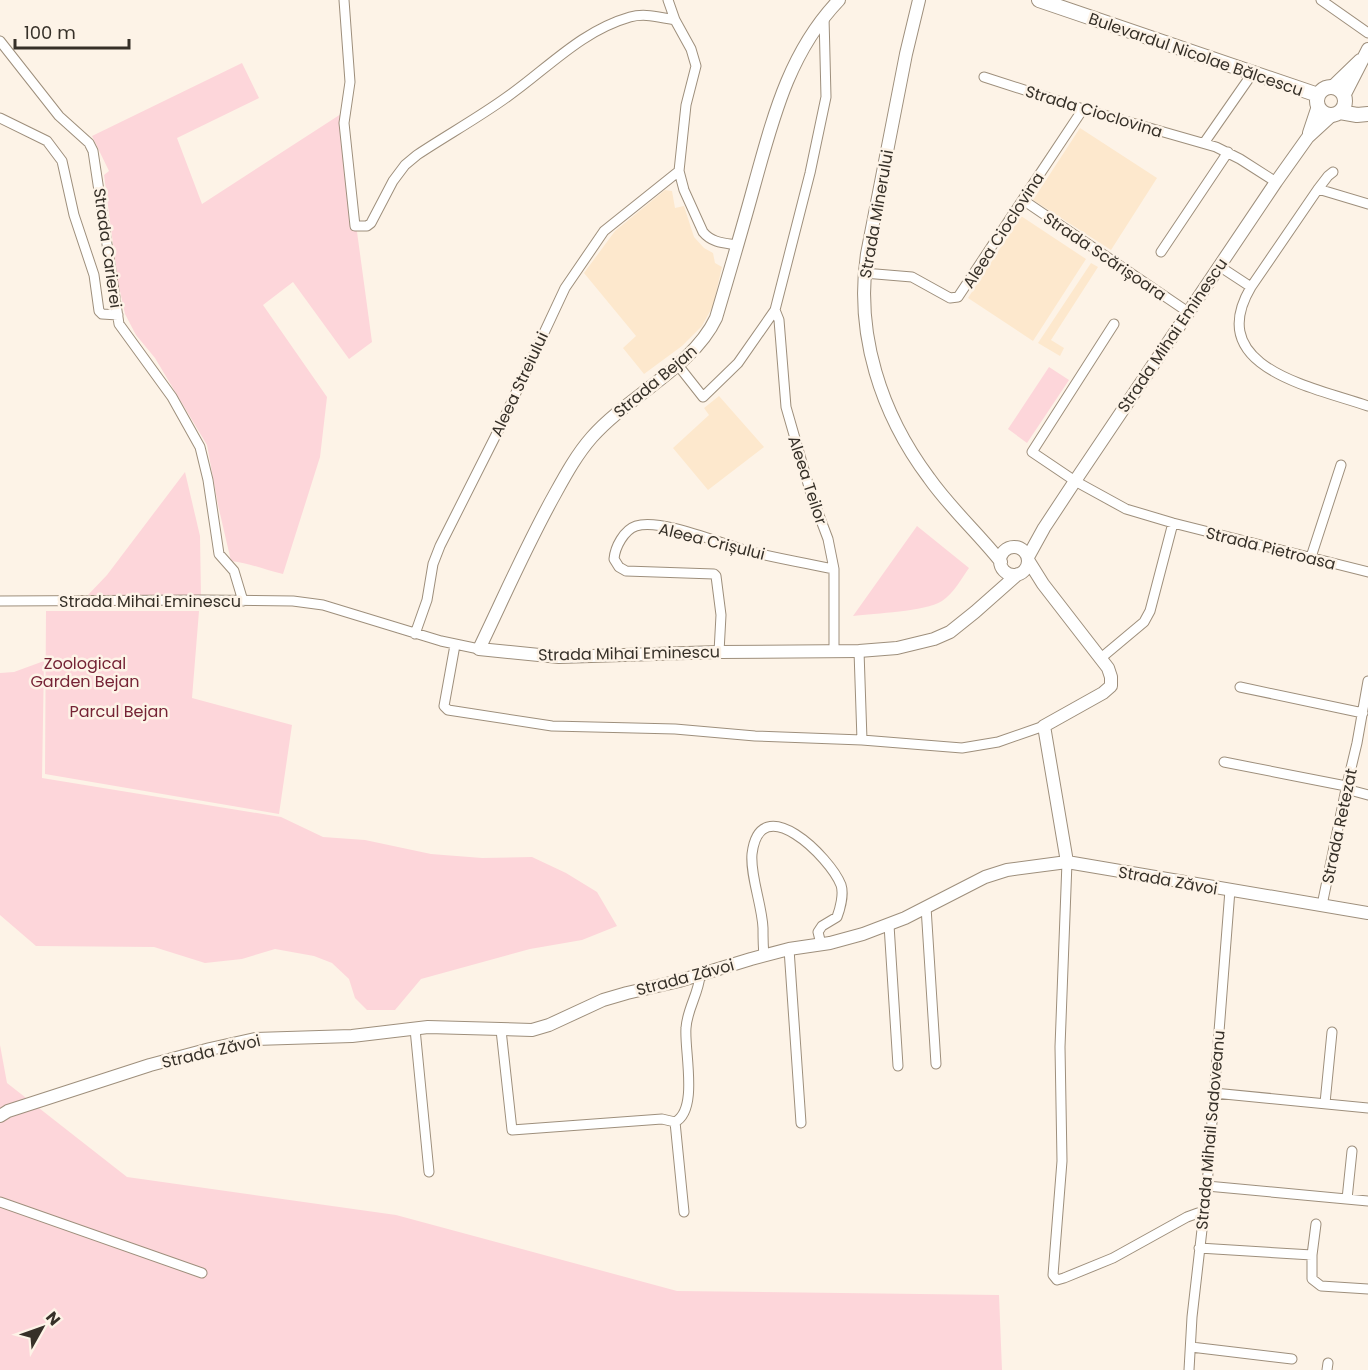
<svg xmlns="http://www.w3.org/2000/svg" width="1368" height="1370" font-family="Poppins,sans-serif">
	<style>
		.built { fill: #fde8cd }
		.green { fill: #fdd6da }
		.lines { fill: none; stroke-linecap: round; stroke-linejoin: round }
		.minor-casing { stroke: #9e8f7c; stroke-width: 11 }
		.tertiary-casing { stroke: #9e8f7c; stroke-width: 14 }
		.secondary-casing { stroke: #9e8f7c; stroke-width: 16 }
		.minor { stroke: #fff; stroke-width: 9 }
		.tertiary { stroke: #fff; stroke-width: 12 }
		.secondary { stroke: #fff; stroke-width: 14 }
		.labels { text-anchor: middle; stroke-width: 5; stroke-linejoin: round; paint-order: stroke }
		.street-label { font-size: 16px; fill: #363028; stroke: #fdf3e7 }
		.park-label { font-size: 16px; fill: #752335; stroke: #fdf3e7 }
	</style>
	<rect width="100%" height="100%" fill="#fdf3e7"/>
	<path class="built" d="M1080 128 1157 178 1111 250 1033 200Z
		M665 190 672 191 675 208 684 206 694 237 704 248 713 253 715 263 722 267 713 306 702 326 682 346 644 374 623 348 636 336 584 273 615 231Z
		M1021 216 1086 259 1033 341 968 298Z
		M1091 263 1098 267 1051 340 1064 348 1060 356 1038 343Z
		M719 396 764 447 708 490 673 448 709 415 704 408Z"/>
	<path class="green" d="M242 63 259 98 177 138 202 204 341 114 372 342 349 359 293 282 263 305 327 397 320 457 283 574C264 570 250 563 231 561L218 505 207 445 155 358 136 335 125 314 118 282 104 175 109 171 92 136Z
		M1049 367 1069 380 1027 443 1008 429Z
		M185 472 200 536 201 596H87L107 575Z
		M917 526 969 568C961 579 954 593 942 601 924 612 876 613 853 616Z
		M46 611H199L192 698 292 725 279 814 45 774Z
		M44 661 42 778 281 817 323 837 365 840 431 854 482 858 532 857 566 873 597 892 617 926 582 940 530 949 421 979 395 1010H367L355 998 349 979 332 963 314 956 275 949 242 959 205 963 154 947 36 946 0 915V673L14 672Z
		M0 1045 7 1083 127 1177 396 1215 677 1291 999 1295 1002 1370H0Z"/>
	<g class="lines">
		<g class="minor-casing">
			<path id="minor" d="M344 0 350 82 344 123 355 226H367L371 223 393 181 405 165 417 155C447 135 478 118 507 97 547 69 581 31 630 17 644 13 660 17 675 20
				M668 0 675 20 691 49 696 66 686 105 679 171
				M1321 0 1368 33
				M0 41 59 116 89 143 93 151 119 324 172 397 200 447 208 480 219 554 234 571 243 601
				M984 77 1083 109 1216 147 1240 159 1276 182
				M0 118 47 141 62 161 74 215 94 275 99 311 102 314 118 315
				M1204 143 1252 74
				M1333 172 1328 176 1318 189 1251 287C1203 368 1313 387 1368 406
				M1318 189 1368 204
				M1023 200 1188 312
				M1161 252 1228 152
				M1219 266 1251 287
				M864 273 912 277 950 298 958 297 1083 109
				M775 310 779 320 786 407 811 494 828 539 834 569V650
				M1114 324 1032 452 1075 481 1126 509 1173 523 1368 572
				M677 364 703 397 738 363 775 310 810 173 826 97 824 17
				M1311 557 1341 465
				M0 601 202 600 293 601 323 605 441 641 479 649
				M415 634 427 600 433 564 440 546 499 429 565 288 604 231 679 171 684 190 703 232C712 243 724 243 737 245
				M455 645 444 706 448 710 552 726 675 729 755 736 862 740 962 748 998 742 1044 726
				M859 651 862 740
				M719 652 721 615 716 576 714 574 626 571 619 567 614 559C615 547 624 530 636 526 661 518 721 544 748 551 776 558 805 563 834 569
				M1101 658 1144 622 1150 611 1173 523
				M1240 687 1363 713
				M1224 762 1346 786
				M1346 789 1368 795
				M1067 862 1060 1047 1062 1161 1053 1275 1057 1280 1064 1278 1113 1258 1187 1217 1198 1213H1204
				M1322 905 1346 789 1357 743 1368 681
				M926 907 936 1064
				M889 925 898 1066
				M789 949 801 1123
				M764 955C763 946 763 937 763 928 762 905 750 875 752 854 760 788 830 857 841 885 844 894 840 909 837 917L822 926 818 932 821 944
				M415 1029 429 1172
				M501 1030 512 1130 662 1119 675 1122
				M1214 1093 1368 1108
				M1325 1103 1332 1032
				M1207 1186 1368 1201
				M1347 1199 1352 1151
				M0 1202 202 1273
				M684 1212 675 1122C699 1110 684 1050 686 1028 687 1009 699 993 700 975
				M1316 1224 1312 1255V1279L1321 1286 1368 1289
				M1199 1248 1312 1255
				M1191 1347 1292 1359
				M1189 1370 1192 1317 1207 1186 1230 890
				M1327 1370 1328 1363"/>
		</g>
		<g class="tertiary-casing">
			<path id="tertiary" d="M839 0C789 52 773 118 754 186 742 230 729 274 716 318 693 367 628 396 592 437 577 454 566 474 555 494 527 544 504 597 479 649L559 657 719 652 859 651 897 648 934 639 950 632 975 612 1018 574
				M919 0 906 54 867 254C855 334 881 414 929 478 950 508 978 533 1001 562
				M1332 87 1360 60
				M1344 96 1368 49
				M1309 133 1318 106
				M1000 561a14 14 0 1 1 28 0a14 14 0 1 1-28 0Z
				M1028 557 1044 528 1075 481 1276 182 1308 137 1332 115
				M1028 560 1043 584 1108 668 1111 677V686L1103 693 1044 726 1067 862
				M0 1116 8 1111 150 1065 210 1049 255 1039 352 1036 428 1027 532 1030 549 1025 603 1000 627 993 679 981 751 959 789 949 830 943 863 934 905 918 985 877 1007 870 1067 862 1368 913"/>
		</g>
		<g class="secondary-casing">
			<path id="secondary" d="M1039 0 1318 95
				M1317 101a14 14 0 1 1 28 0a14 14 0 1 1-28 0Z
				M1340 112 1357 115 1368 114"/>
		</g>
		<use href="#minor" class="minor"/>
		<use href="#tertiary" class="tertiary"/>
		<use href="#secondary" class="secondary"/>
	</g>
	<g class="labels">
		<g class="street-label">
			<text transform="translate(1196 54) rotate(19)" y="6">Bulevardul Nicolae Bălcescu</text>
			<text transform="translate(1094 111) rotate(17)" y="6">Strada Cioclovina</text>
			<text transform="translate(876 214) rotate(-80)" y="6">Strada Minerului</text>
			<text transform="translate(1003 230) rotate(-57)" y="6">Aleea Cioclovina</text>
			<text transform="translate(108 248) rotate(82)" y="6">Strada Carierei</text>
			<text transform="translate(1105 256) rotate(34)" y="6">Strada Scărișoara</text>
			<text transform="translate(1172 335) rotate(-56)" y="6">Strada Mihai Eminescu</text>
			<text transform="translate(655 381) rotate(-40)" y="6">Strada Bejan</text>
			<text transform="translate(519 384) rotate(-65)" y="6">Aleea Streiului</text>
			<text transform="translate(808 480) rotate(72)" y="6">Aleea Teilor</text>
			<text transform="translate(712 541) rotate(14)" y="6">Aleea Crișului</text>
			<text transform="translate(1271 548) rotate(14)" y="6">Strada Pietroasa</text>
			<text x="150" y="607">Strada Mihai Eminescu</text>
			<text transform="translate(629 653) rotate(-1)" y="6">Strada Mihai Eminescu</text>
			<text transform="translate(1339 826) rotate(-78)" y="6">Strada Retezat</text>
			<text transform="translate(1168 880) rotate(10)" y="6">Strada Zăvoi</text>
			<text transform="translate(685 977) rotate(-15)" y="6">Strada Zăvoi</text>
			<text transform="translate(211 1051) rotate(-13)" y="6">Strada Zăvoi</text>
			<text transform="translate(1210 1130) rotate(-85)" y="6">Strada Mihail Sadoveanu</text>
		</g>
		<g class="park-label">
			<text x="85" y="669">Zoological<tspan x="85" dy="18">Garden Bejan</tspan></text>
			<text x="119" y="717">Parcul Bejan</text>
		</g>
	</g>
	<g transform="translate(42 1328) rotate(50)" stroke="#fdf3e7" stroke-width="4.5" paint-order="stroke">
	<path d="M0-4.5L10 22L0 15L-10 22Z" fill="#363028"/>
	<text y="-9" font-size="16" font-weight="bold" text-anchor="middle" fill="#363028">N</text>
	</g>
	<path d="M15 39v9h114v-9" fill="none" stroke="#363028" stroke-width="3"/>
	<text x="24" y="39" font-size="18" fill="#363028" stroke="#fdf3e7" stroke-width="4.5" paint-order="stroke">100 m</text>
</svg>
